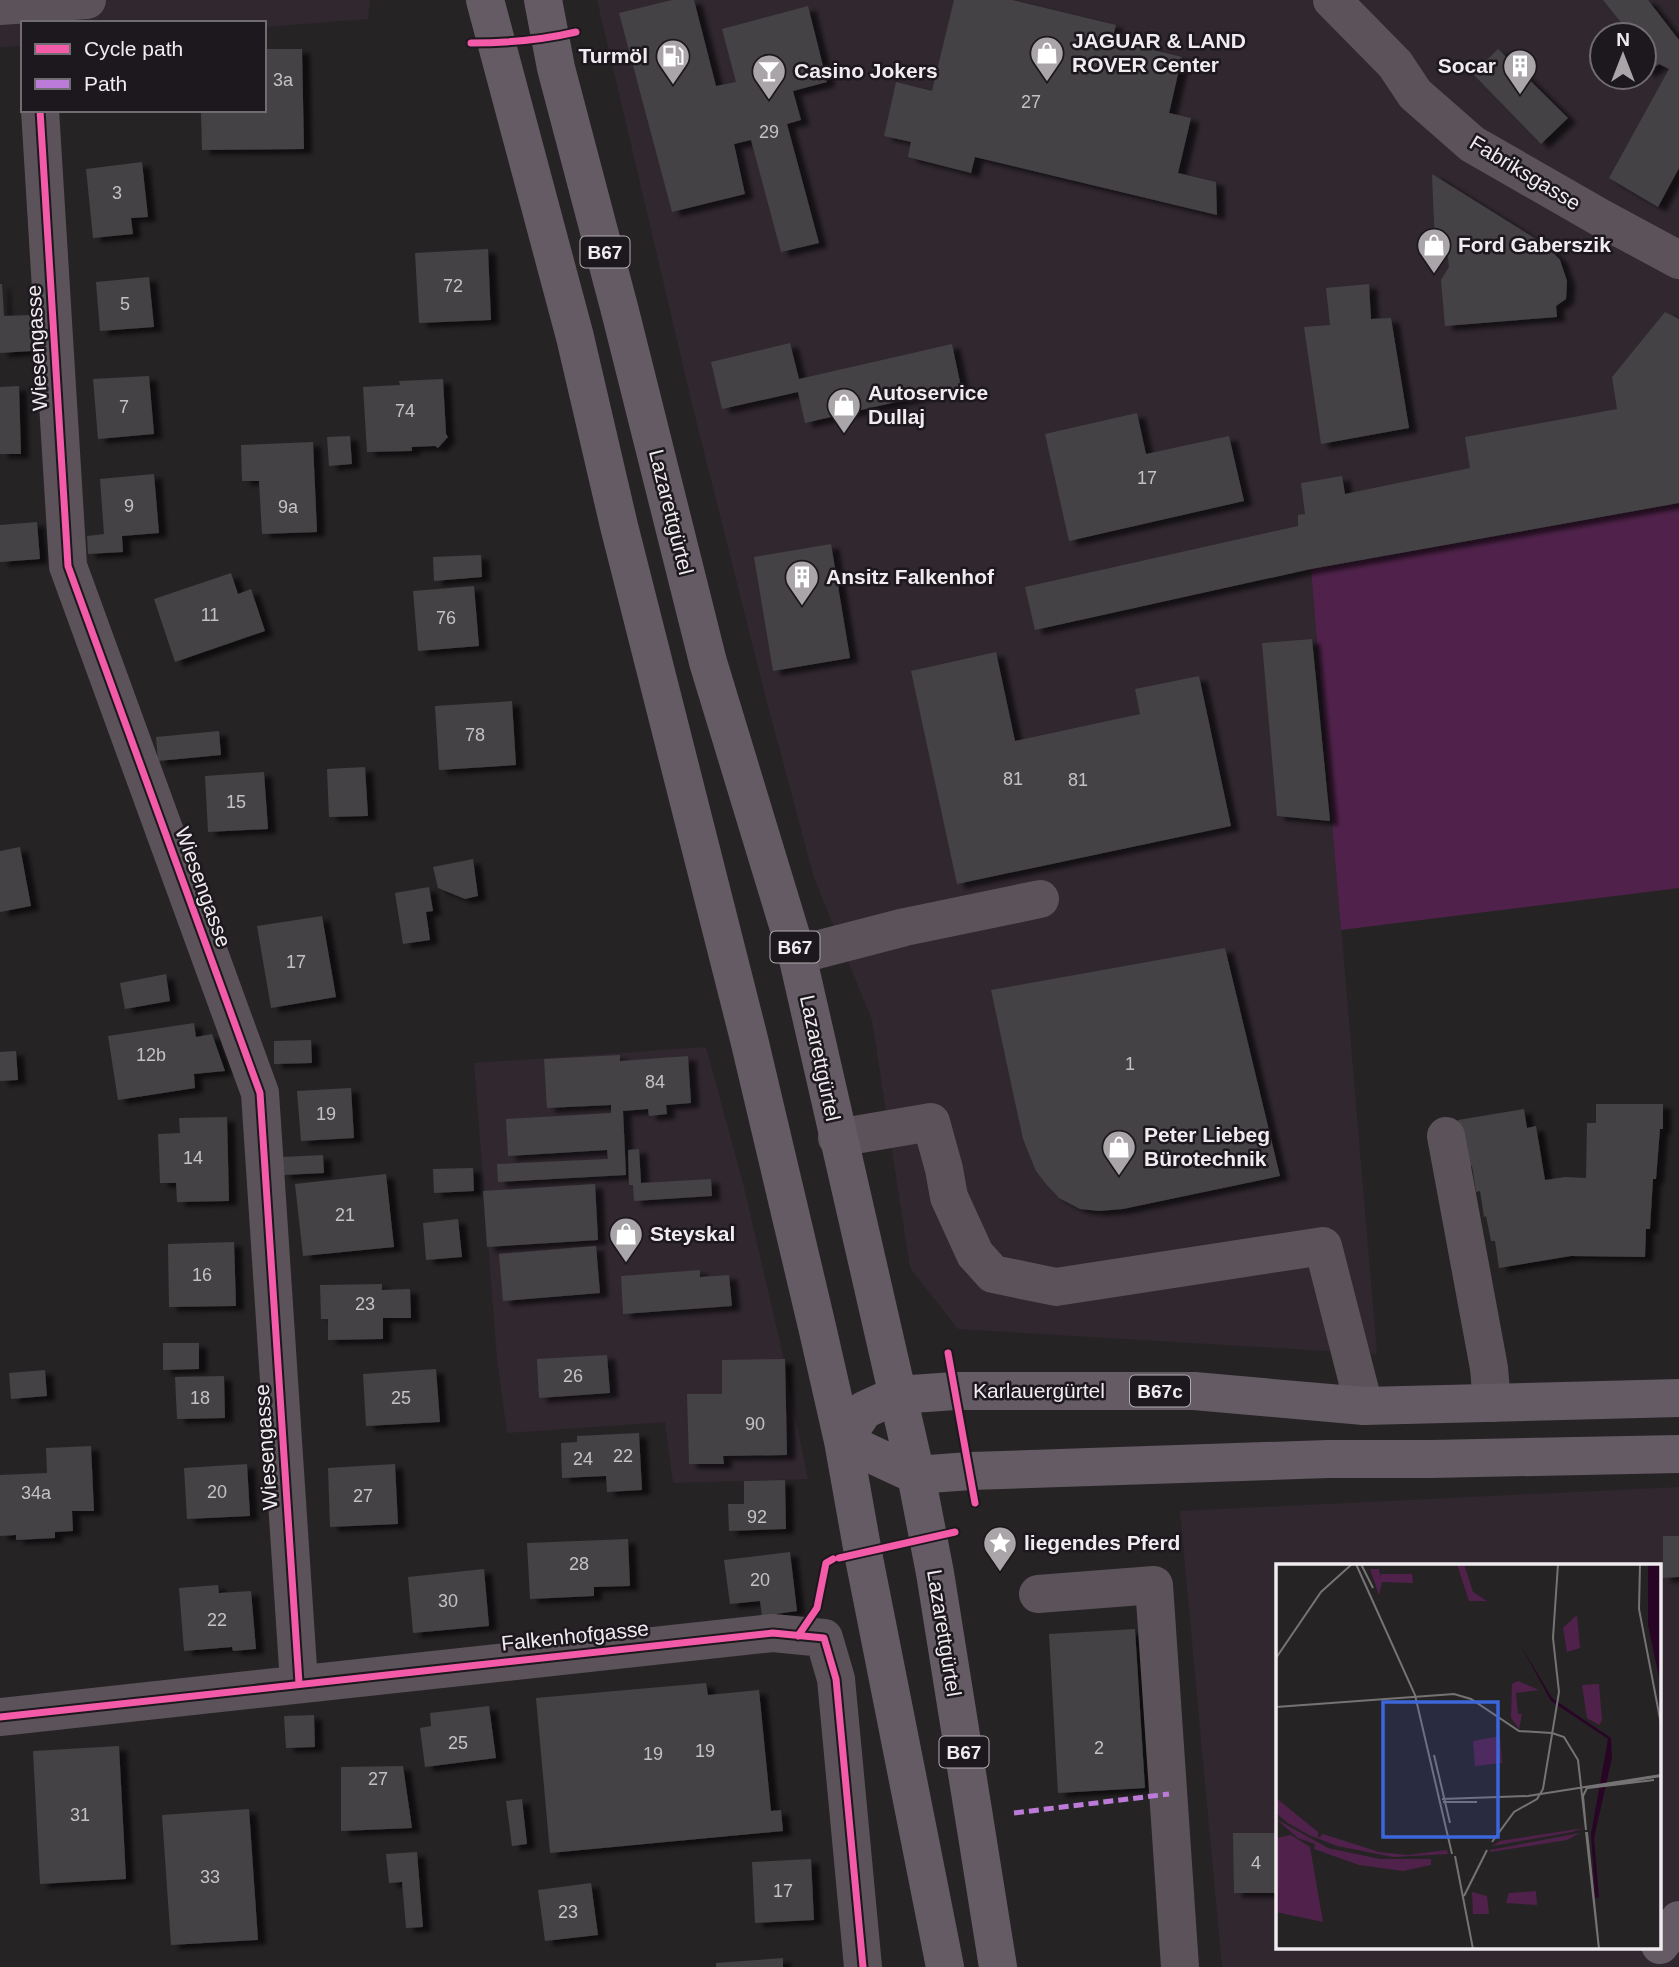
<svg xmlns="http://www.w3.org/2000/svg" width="1679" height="1967" font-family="Arial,sans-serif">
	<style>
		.built { fill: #30272f; fill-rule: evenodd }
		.green { fill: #50224b }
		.building { fill: #444244; filter: url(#shadow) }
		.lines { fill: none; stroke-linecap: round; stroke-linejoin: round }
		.minor { stroke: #5b5359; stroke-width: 38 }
		.major { stroke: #655b64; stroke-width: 38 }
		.quiet { stroke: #bd7bd9; stroke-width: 5; stroke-dasharray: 10 5; stroke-linecap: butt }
		.cycleway-casing { stroke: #1d181d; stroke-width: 11 }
		.cycleway { stroke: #f35aa7; stroke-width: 7 }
		.labels { text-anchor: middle; stroke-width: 5; stroke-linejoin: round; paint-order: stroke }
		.number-label { font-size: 18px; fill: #c4c1c4 }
		.shield { fill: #1d181d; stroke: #b0acaf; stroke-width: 2 }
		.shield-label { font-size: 19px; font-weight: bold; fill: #efebee }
		.poi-label { font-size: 21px; font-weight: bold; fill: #efebee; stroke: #1d181d; text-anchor: start }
		.street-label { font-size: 21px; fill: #efebee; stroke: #1d181d }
		.inset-road { fill: none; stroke: #767375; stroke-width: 2 }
		.view { fill: #3c66db; fill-opacity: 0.15; stroke: #3c66db; stroke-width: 3.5 }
		.inset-edge { fill: none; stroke: #efebee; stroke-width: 3.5 }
	</style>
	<defs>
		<filter id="shadow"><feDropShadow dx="8" dy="4.5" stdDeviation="2" flood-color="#0009"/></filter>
	</defs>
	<rect width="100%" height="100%" fill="#262325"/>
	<path class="built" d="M0 0H370L368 19 264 27V23H23V46L0 47Z
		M597 0H1679V503L1311 569 1377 1354 958 1329 910 1268 872 1020 814 878 764 691 692 404ZM1602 35H1644V77H1602Z
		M706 1047 744 1187 779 1338 808 1479 673 1483 665 1422 507 1433 497 1358 474 1063Z
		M1679 1487V1967H1222L1180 1511ZM1278 1566H1660V1948H1278Z"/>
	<path class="green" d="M1679 503V888L1341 930 1311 569Z"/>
	<path class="building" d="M672 0H694L716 86 736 82 722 29 808 6 827 82 793 91 801 120 787 124 819 243 781 252 751 140 734 144 745 194 672 212 619 13Z
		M954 0H1012L1116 25 1112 40 1182 57 1169 113 1191 118 1178 173 1216 182 1217 215 975 157 971 173 908 157 911 142 884 136 896 82 932 91Z
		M1603 0H1648L1679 40V168L1658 207 1609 178 1669 69 1659 64 1647 73 1644 69V35H1631Z
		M264 49H302L304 149 202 150 201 113 254 112V110H264Z
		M1498 49 1568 118 1541 144 1473 74Z
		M142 162 148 217 131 218 133 234 93 238 86 169Z
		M1432 174 1547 246 1560 260 1567 281 1566 299 1556 306 1557 317 1445 326 1441 280 1449 267 1447 249 1435 245Z
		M488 249 491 320 419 323 415 253Z
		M149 277 154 327 100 331 96 282Z
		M0 284H2L4 316 30 315 32 351 0 353Z
		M1369 284 1371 319 1391 318 1409 428 1321 444 1304 327 1330 325 1326 288Z
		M1665 312 1679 319V503L1311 569 1035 630 1025 587 1298 526V515L1305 514 1301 483 1342 476 1345 494 1470 468 1465 437 1617 409 1612 377Z
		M790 343 799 379 952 344 961 387 805 423 798 392 722 409 711 362Z
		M149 376 154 434 98 439 93 379Z
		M443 379 446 434 448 437 438 448 435 446 412 447V451L367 452 363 387 400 385 399 381Z
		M19 386 21 454H0V387Z
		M1137 413 1146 454 1229 436 1244 501 1069 541 1045 434Z
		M350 436 352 464 329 466 327 437Z
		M313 442 317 532 262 534 259 481H242L241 445Z
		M154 474 159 533 122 536 123 552 88 554 87 536 104 534 100 479Z
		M37 522 40 559 0 562V525Z
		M831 544 850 658 773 671 754 557Z
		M481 555 482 577 434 581 433 557Z
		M231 573 238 594 251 589 265 631 175 662 154 599Z
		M474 586 479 646 418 651 413 591Z
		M1312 639 1330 821 1277 816 1262 643Z
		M996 652 1015 741 1140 714 1135 689 1199 676 1231 826 957 884 911 671Z
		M512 701 516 765 439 770 435 706Z
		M219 731 221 755 158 761 156 737Z
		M365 767 368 816 329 817 327 769Z
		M264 772 268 829 208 832 205 776Z
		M20 847 31 906 0 912V851Z
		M473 859 478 896 465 899 438 888 433 867Z
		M429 887 433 911 426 912 430 940 403 944 395 893Z
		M322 916 336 997 271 1008 257 926Z
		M1225 948 1280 1176 1123 1209 1099 1211 1080 1209 1059 1198 1046 1184 1036 1171 1023 1139 991 990Z
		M166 974 170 1001 125 1009 120 983Z
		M194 1023 196 1037 212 1034 225 1071 194 1074 195 1088 118 1100 108 1036Z
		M311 1040 312 1063 274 1064V1041Z
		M16 1051 18 1080 0 1081V1052Z
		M620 1055V1061L688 1056 691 1103 666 1105 667 1114 649 1116 648 1109 623 1111 626 1175 498 1182 497 1164 608 1159 607 1150 508 1156 506 1119 611 1113V1105L547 1108 544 1059Z
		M351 1088 354 1138 301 1141 297 1091Z
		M1596 1104H1663V1129H1660L1656 1179H1653L1650 1229H1646L1645 1257 1571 1256 1499 1268 1495 1241H1491L1486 1216 1484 1217 1480 1191 1476 1192 1472 1166 1469 1167 1462 1144 1458 1120 1524 1109 1527 1128 1536 1126 1545 1180 1565 1177 1586 1178 1587 1123H1596Z
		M227 1117 229 1201 177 1202 176 1183H160L158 1134 180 1133 179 1118Z
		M639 1149 641 1183 711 1179 712 1196 634 1201 633 1185H629L628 1150Z
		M323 1155 324 1173 283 1175 282 1157Z
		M473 1168 474 1191 434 1193 433 1169Z
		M386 1174 394 1247 303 1256 295 1184Z
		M595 1184 598 1240 487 1247 483 1191Z
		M458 1219 462 1257 426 1260 423 1223Z
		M234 1242 236 1306 169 1307 168 1244Z
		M596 1246 600 1293 503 1301 499 1254Z
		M700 1270V1277L729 1275 732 1306 623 1314 621 1276Z
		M382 1284V1290L410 1289 411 1318H383V1339L328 1340V1319H321L320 1285Z
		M163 1343H199V1369L163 1370Z
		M607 1355 610 1393 539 1398 537 1359Z
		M785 1359 787 1455 723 1456 724 1464H689L687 1394H722V1360Z
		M436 1369 440 1422 366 1426 363 1374Z
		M45 1370 47 1396 11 1399 9 1373Z
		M224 1376 225 1418 177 1419 175 1377Z
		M639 1433 642 1490 607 1492 606 1476 562 1478 561 1443 577 1442V1436Z
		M91 1446 94 1511H72L73 1531 55 1532V1538L16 1540V1535L0 1536V1475L47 1473 46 1448Z
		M247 1464 250 1516 187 1519 184 1468Z
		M395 1464 398 1524 330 1527 328 1468Z
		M785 1480 786 1529 729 1531 728 1504H744V1481Z
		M1663 1536H1679V1577L1663 1578Z
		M628 1539 630 1586 594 1587V1596L530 1599 527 1543Z
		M790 1552 797 1611 762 1616 760 1601 730 1604 724 1560Z
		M484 1569 489 1626 413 1633 408 1577Z
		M218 1585 219 1593 251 1591 256 1649 233 1651 232 1647 184 1651 179 1588Z
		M1135 1629 1145 1788 1058 1793 1049 1634Z
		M706 1683 708 1695 759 1690 771 1811 781 1810 783 1831 550 1853 536 1698Z
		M489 1706 496 1758 425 1767 420 1728 431 1726 430 1713Z
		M314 1715 315 1747 286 1748 284 1716Z
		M119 1746 126 1879 40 1884 33 1751Z
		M403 1766 412 1828 341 1831V1767Z
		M522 1799 527 1844 512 1846 506 1801Z
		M249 1809 258 1940 171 1945 162 1815Z
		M1233 1833H1278V1893H1234Z
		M417 1852 423 1927 406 1928 402 1882 389 1883 386 1854Z
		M811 1859 814 1920 755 1923 752 1862Z
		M591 1883 598 1935 545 1941 538 1890Z
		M783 1958V1967H716V1963Z"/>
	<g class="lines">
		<path class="minor" d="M1332 0 1395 64 1415 94 1472 144 1601 218 1679 260
			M0 6 87 0
			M40 110 68 566 260 1093 299 1683
			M797 955 905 927 1040 899
			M1446 1136 1489 1368 1492 1403
			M837 1138 931 1122 944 1169 949 1197 975 1254 993 1274 1056 1287 1323 1246 1364 1406
			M1038 1594 1154 1585 1180 1967
			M0 1717 773 1633 824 1638 836 1679 863 1967"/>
		<path class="major" d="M485 0 575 337 619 526 749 1039 818 1331 843 1441 863 1553 945 1967
			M543 0 556 68 620 311 708 662 797 955 916 1475 935 1573 998 1967
			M843 1441 864 1410 897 1395 955 1391H1194L1364 1406 1679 1398
			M843 1441 916 1475 970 1471 1328 1459H1431L1679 1454
			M1660 1945 1679 1920"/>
		<path class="quiet" d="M1014 1813 1169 1794"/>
		<g class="cycleway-casing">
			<path id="cycleway" d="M471 43C507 43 542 40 576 32
				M40 110 68 566 260 1093 299 1683
				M948 1353 975 1503
				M839 1558 955 1532
				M798 1636 817 1608 826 1563 833 1559
				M0 1717 773 1633 824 1638 836 1679 863 1967"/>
		</g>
		<use href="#cycleway" class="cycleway"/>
	</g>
	<defs>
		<g id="shop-pin" transform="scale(1.75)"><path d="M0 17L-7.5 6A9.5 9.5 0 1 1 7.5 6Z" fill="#a9a5a8" stroke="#1d181d"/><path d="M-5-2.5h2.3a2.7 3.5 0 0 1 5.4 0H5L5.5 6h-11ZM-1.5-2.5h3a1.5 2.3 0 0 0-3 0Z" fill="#fff"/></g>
		<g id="fuel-pin" transform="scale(1.75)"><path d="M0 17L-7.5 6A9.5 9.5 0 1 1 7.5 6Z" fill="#a9a5a8" stroke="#1d181d"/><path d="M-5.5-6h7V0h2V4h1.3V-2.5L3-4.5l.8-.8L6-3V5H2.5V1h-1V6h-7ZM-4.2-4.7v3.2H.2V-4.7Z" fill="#fff"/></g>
		<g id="building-pin" transform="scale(1.75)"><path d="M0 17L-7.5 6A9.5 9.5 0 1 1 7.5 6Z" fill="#a9a5a8" stroke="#1d181d"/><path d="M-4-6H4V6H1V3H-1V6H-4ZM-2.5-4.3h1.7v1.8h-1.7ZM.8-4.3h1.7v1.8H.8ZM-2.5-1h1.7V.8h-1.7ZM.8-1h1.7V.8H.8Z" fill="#fff"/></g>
		<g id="bar-pin" transform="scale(1.75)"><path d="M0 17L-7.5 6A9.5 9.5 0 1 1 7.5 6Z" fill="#a9a5a8" stroke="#1d181d"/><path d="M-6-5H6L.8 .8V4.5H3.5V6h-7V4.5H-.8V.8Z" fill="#fff"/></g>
		<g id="sight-pin" transform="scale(1.75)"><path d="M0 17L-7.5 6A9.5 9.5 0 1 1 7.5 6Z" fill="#a9a5a8" stroke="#1d181d"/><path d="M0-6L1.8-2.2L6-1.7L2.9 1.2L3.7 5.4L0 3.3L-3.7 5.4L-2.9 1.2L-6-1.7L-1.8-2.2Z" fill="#fff"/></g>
	</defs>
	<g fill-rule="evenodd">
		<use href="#shop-pin" x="1047" y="53"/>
		<use href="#fuel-pin" x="673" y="56"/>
		<use href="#building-pin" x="1520" y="66"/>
		<use href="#bar-pin" x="769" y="71"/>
		<use href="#shop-pin" x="1434" y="245"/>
		<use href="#shop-pin" x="844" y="405"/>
		<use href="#building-pin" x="802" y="577"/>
		<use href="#shop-pin" x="1119" y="1147"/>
		<use href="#shop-pin" x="626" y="1234"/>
		<use href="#sight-pin" x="1000" y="1543"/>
	</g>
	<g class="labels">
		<g class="number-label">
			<text x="283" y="86">3a</text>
			<text x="1031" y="108">27</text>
			<text x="769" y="138">29</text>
			<text x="117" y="199">3</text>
			<text x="453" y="292">72</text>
			<text x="125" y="310">5</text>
			<text x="124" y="413">7</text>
			<text x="405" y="417">74</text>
			<text x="1147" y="484">17</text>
			<text x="129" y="512">9</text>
			<text x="288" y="513">9a</text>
			<text x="210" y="621">11</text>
			<text x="446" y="624">76</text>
			<text x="475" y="741">78</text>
			<text x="1013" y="785">81</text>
			<text x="1078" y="786">81</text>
			<text x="236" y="808">15</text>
			<text x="296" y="968">17</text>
			<text x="151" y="1061">12b</text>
			<text x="1130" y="1070">1</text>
			<text x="655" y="1088">84</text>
			<text x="326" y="1120">19</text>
			<text x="193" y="1164">14</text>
			<text x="345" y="1221">21</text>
			<text x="202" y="1281">16</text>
			<text x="365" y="1310">23</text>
			<text x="573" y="1382">26</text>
			<text x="200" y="1404">18</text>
			<text x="401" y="1404">25</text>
			<text x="755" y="1430">90</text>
			<text x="623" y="1462">22</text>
			<text x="583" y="1465">24</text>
			<text x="217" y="1498">20</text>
			<text x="36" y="1499">34a</text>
			<text x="363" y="1502">27</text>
			<text x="757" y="1523">92</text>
			<text x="579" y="1570">28</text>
			<text x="760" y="1586">20</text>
			<text x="448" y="1607">30</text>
			<text x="217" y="1626">22</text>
			<text x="458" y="1749">25</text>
			<text x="1099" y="1754">2</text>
			<text x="705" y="1757">19</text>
			<text x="653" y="1760">19</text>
			<text x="378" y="1785">27</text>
			<text x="80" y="1821">31</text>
			<text x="1256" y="1869">4</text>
			<text x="210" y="1883">33</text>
			<text x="783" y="1897">17</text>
			<text x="568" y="1918">23</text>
		</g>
		<g class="shield">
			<rect x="580.5" y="236.5" width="49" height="31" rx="5"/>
			<rect x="770.5" y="931.5" width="49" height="31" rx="5"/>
			<rect x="1130" y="1375.5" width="60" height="31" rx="5"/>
			<rect x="939.5" y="1736.5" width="49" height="31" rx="5"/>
		</g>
		<g class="shield-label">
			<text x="605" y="259">B67</text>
			<text x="795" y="954">B67</text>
			<text x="1160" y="1398">B67c</text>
			<text x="964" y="1759">B67</text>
		</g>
		<g class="poi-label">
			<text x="1072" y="48">JAGUAR &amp; LAND<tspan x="1072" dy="24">ROVER Center</tspan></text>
			<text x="648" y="63" text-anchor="end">Turmöl</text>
			<text x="1496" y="73" text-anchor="end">Socar</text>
			<text x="794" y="78">Casino Jokers</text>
			<text x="1458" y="252">Ford Gaberszik</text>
			<text x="868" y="400">Autoservice<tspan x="868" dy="24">Dullaj</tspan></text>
			<text x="826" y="584">Ansitz Falkenhof</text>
			<text x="1144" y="1142">Peter Liebeg<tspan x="1144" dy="24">Bürotechnik</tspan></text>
			<text x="650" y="1241">Steyskal</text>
			<text x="1024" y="1550">liegendes Pferd</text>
		</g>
		<g class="street-label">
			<text transform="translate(1525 173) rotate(31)" y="7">Fabriksgasse</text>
			<text transform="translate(37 348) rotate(-93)" y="7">Wiesengasse</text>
			<text transform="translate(671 512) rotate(76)" y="7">Lazarettgürtel</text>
			<text transform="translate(203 887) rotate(70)" y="7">Wiesengasse</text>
			<text transform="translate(820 1058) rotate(78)" y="7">Lazarettgürtel</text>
			<text x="1039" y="1398">Karlauergürtel</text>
			<text transform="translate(266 1447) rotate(-94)" y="7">Wiesengasse</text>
			<text transform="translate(944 1633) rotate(81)" y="7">Lazarettgürtel</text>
			<text transform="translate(575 1636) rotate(-6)" y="7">Falkenhofgasse</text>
		</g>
	</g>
	<g transform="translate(1276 1564)">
		<rect width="385" height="385" fill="#262325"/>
		<path d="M181 0H188L197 28 211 37H193ZM94 5H103L105 14V10H136L137 19 106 18 103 31ZM301 51 304 84 291 88 287 64ZM242 117 263 126 240 129 242 150H246L243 165 235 154 236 120ZM323 120 326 156 323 161 311 154 306 121ZM224 172 226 199 199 202 197 177ZM0 234 42 268V274L47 270 103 288 131 291 171 286 172 290 117 293 61 282 33 271 12 259 0 249ZM0 255 52 284 104 295H155V301L127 307 83 301 38 285 39 280 22 274ZM308 264 296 268 216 282 224 277ZM304 269 291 276 214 288V286ZM15 271 34 283 47 358 0 348V274ZM260 327 261 341 230 339 233 329ZM196 328 211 332 213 350H197Z" fill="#50224b"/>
		<path d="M372 0H385V123L372 61ZM245 82 276 134 335 174 336 194 318 274 323 333 319 334 315 270 332 175 275 137Z" fill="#280525"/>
		<path class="inset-road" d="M80 0 139 131 176 290M85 0 97 24M364 0 363 45 385 160M0 94 45 28 76 0M0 143 178 130 195 135 243 167 276 169M276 169 288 173 302 196 310 266M158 191 174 259M312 224 378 216M166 235 252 232 385 211M167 238H201M310 266 307 232 311 224 385 212M310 268 323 385M311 268 323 385M216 278 238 248 261 235 267 225 283 128 277 74 282 0M179 292 197 385M188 332 211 286"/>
		<path class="view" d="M107 138H222V273H107Z"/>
		<rect width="385" height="385" class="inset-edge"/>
	</g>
	<rect x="21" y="21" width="245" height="91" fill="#1d181d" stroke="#716c71" stroke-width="2"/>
	<rect x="35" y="44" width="35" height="10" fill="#f35aa7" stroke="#716c71" stroke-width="2"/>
	<text x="84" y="56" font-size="21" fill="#efebee">Cycle path</text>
	<rect x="35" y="79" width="35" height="10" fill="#bd7bd9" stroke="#716c71" stroke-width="2"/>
	<text x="84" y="91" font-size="21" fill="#efebee">Path</text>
	<g transform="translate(1623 56)"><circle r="33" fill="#1d181d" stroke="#716c71" stroke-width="2"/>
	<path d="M0-5L12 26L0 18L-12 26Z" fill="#a9a5a8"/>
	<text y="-10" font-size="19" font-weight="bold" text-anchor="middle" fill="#efebee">N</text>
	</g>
</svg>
